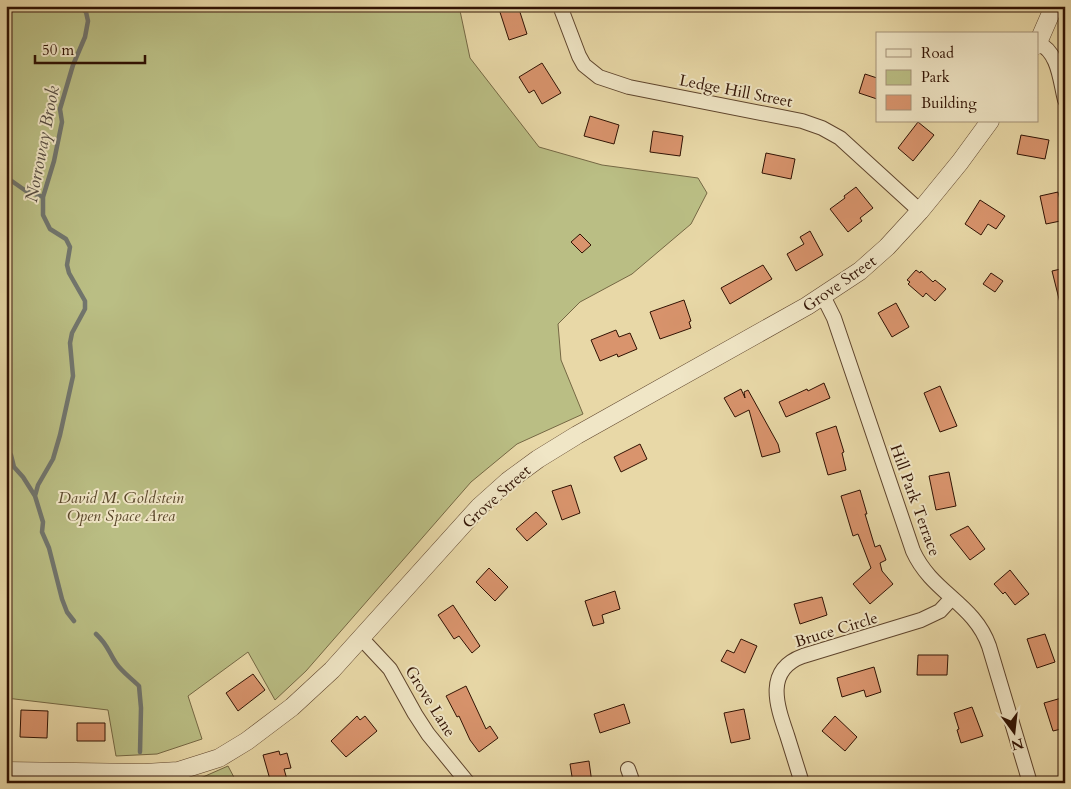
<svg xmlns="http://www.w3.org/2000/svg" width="1071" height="789" font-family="Cardo,serif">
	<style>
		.green { fill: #babe84; stroke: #756844 }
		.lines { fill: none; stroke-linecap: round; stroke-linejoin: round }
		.stream { stroke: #71756d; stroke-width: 4.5 }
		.building { fill: #d9946d; stroke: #301203 }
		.minor-casing { stroke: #5e442c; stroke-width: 16 }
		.tertiary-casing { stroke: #5e442c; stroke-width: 19 }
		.minor { stroke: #f0e6c6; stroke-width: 14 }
		.tertiary { stroke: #f0e6c6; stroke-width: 18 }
		.labels { text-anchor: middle; stroke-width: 4; stroke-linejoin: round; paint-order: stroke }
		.street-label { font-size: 16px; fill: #301203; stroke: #f0e6c6 }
		.park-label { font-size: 16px; font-style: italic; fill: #59462a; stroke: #f0e6c6 }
		.water-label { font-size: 18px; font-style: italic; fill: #564c41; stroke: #f0e6c6 }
	</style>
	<rect width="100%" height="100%" fill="#e8d8a7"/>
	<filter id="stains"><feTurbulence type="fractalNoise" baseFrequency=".004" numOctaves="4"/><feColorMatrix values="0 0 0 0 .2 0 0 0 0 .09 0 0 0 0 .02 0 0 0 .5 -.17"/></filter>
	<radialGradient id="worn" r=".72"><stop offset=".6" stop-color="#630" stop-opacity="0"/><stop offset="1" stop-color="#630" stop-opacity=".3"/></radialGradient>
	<path class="green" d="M6 6H459L470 58 539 147 602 165 698 178 707 193 691 224 632 274 580 302 558 324 561 360 583 414 517 444 471 482 306 671 275 700 248 652 188 696 202 739 157 754 116 756 108 710 6 698Z
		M228 766 237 783H180L203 777Z"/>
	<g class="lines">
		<path class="stream" d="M6 177 26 191 43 197
			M6 449 11 455 14 467 23 477 35 496
			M74 621 67 612 62 599 49 548 42 532 43 522 35 496 38 485 53 459 60 435 73 376 70 343 72 333 85 309V301L69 273 67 265 70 247 66 239 50 229 43 215V197L54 161 62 122 60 109 73 65 85 37 88 21 86 12 79 6
			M96 634C108 645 108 651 116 663 122 672 131 678 139 686L141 708 140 752"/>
	</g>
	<path class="building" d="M498 6H518L527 34 509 40Z
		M542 63 561 93 542 104 534 90 529 93 519 77Z
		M865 74 877 78V99L859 93Z
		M590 116 619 125 614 144 584 136Z
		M918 122 934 135 913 161 898 148Z
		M653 131 683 136 680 156 650 152Z
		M1021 135 1049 140 1045 159 1017 154Z
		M766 153 795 159 791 179 762 173Z
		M856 187 873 208 860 218 862 221 848 232 830 209 845 198 844 196Z
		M1058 192 1065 220 1046 224 1040 196Z
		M980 200 1005 216 996 229 988 224 981 235 965 224Z
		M810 231 823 255 796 271 787 254 804 244 800 237Z
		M580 234 591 245 582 253 571 242Z
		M763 265 772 279 730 304 721 288Z
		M1065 268V303H1060L1052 271Z
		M916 270 920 273 921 271 933 282 935 280 946 289 935 301 926 293 923 297 908 284 910 282 907 280Z
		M991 273 1003 281 995 292 983 284Z
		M684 300 691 321 689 322 691 328 660 339 650 312Z
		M896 303 909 327 892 337 878 313Z
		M616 330 619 337 630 333 637 349 618 357 617 354 600 361 591 340Z
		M824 383 830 398 786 417 779 402 807 389 808 391Z
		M940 386 957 426 940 432 924 393Z
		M741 389 745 398 744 392 748 390 778 444 780 452 762 457 749 410 735 417 724 398Z
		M836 426 844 452 842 453 846 470 828 475 816 433Z
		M640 444 647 459 621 472 614 457Z
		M949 472 956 506 936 510 929 476Z
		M571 485 580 513 562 520 552 491Z
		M860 490 867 514H865L875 547 880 545 886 560 880 563 882 571 893 584 870 604 853 584 871 568 858 534 853 536 841 496Z
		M536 512 547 524 527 541 516 529Z
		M968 526 985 549 970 560 950 535Z
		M489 568 508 587 495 601 476 582Z
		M1010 570 1029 594 1015 605 1005 592 1003 594 994 584Z
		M615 591 620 609 602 615 604 623 593 626 585 601Z
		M822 597 827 615 800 624 794 604Z
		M453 605 480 646 472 653 459 636 454 639 438 615Z
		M1045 634 1055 662 1037 668 1027 639Z
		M741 639 757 646 745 673 721 661 727 650 734 653Z
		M918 655H948L947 675H917Z
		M874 667 881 692 866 697 864 690 842 697 837 678Z
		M253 674 265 690 238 711 226 693Z
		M466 686 486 729 490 726 498 738 479 752 470 740 459 716 457 717 446 696Z
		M1065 697V728L1053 731 1044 703Z
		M624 704 630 723 600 733 594 714Z
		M972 707 983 736 961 743 957 730 959 729 954 713Z
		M744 709 750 739 731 743 724 713Z
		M21 710 48 711 47 738 20 737Z
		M357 716 360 720 365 716 377 731 346 757 331 741Z
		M835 716 857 737 845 751 822 731Z
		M77 723H105V741H77Z
		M279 751 280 755 287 753 291 768 284 769 288 783H271L263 755Z
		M589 761 592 783H573L570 764Z"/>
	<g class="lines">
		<g class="minor-casing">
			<path id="minor" d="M560 6 579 56 584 65 599 77 629 87 802 121 822 128 840 138 920 211
				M1038 43C1059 52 1060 81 1065 100
				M823 296 834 318 913 551C932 593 974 603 989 646L1030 783
				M362 639 390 669 415 714 428 734 468 783
				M628 769 633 783
				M802 783C797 767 792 751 787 735 777 706 764 670 803 656L921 620 940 611 952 598"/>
		</g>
		<g class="tertiary-casing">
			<path id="tertiary" d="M1037 45 1054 6
				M6 771 144 773 178 771 219 758 247 741 292 707 332 670 479 507 508 481 538 459 577 435 807 306 860 271 887 247 920 211 960 162 990 121"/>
		</g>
		<use href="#minor" class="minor"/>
		<use href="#tertiary" class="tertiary"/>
	</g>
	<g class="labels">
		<g class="street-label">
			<text transform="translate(736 90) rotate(11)" y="6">Ledge Hill Street</text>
			<text transform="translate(839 283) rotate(-35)" y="6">Grove Street</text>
			<text transform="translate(496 496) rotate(-42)" y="6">Grove Street</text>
			<text transform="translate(916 500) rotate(70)" y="6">Hill Park Terrace</text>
			<text transform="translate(836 629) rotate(-17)" y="6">Bruce Circle</text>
			<text transform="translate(431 701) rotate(58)" y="6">Grove Lane</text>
		</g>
		<g class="park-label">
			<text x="121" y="503">David M. Goldstein<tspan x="121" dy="18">Open Space Area</tspan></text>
		</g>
		<g class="water-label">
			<text transform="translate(42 144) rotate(-79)" y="6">Norroway Brook</text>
		</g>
	</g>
	<rect width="1071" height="789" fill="none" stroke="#e8d8a7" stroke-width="25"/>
	<rect x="8" y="8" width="1056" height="774" fill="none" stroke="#301203" stroke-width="2.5"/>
	<rect x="12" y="12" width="1046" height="764" fill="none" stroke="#301203"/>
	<rect x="876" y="32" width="162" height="90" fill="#f0e6c6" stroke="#a39178"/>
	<rect x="886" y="49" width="25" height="8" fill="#f0e6c6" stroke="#a39178"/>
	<text x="921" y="58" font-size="15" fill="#301203">Road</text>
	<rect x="886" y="70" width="25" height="15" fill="#babe84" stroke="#a39178"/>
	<text x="921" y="82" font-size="15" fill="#301203">Park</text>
	<rect x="886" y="95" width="25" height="15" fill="#d9946d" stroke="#a39178"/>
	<text x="921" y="108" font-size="15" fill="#301203">Building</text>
	<g transform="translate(1014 732) rotate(165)" stroke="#f0e6c6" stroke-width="4" paint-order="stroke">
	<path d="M0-4L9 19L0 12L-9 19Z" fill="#301203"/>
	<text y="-8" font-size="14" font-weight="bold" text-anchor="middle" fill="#301203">N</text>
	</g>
	<path d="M35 55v8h110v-8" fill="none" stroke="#301203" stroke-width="2.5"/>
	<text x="42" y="55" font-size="15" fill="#301203" stroke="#f0e6c6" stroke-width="4" paint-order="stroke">50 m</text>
	<rect width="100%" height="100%" filter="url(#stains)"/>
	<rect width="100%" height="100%" fill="url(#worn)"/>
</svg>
